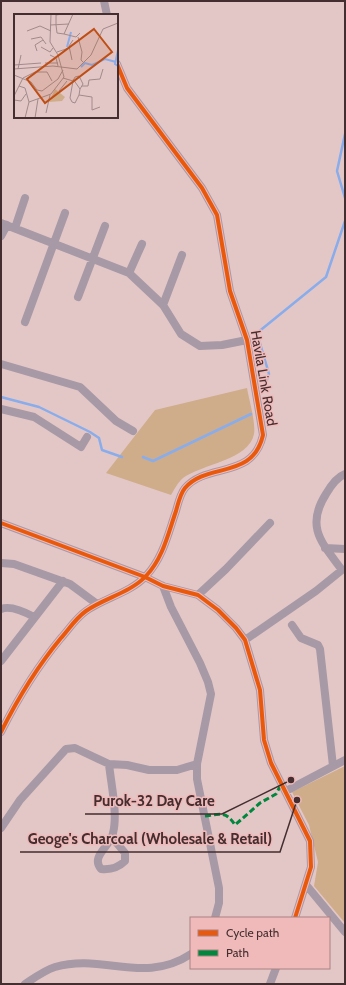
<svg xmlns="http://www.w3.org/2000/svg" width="346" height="985" font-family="Cabin,sans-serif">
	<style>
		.green { fill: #cfad8a }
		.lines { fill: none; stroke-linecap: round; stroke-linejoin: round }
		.stream { stroke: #89aceb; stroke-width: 2.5 }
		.minor { stroke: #a799a5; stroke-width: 8 }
		.quiet { stroke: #00873e; stroke-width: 3; stroke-dasharray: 6 3; stroke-linecap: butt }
		.cycleway-casing { stroke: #f0baba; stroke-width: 6 }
		.cycleway { stroke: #e8590c; stroke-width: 4 }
		.labels { text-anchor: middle; stroke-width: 3; stroke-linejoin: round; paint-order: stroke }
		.street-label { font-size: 14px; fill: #442e2f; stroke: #f0baba }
		.inset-river { fill: none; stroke: #89aceb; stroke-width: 2 }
		.inset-road { fill: none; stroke: #a38a8a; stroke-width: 1 }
		.view { fill: #bf4e15; fill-opacity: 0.15; stroke: #bf4e15; stroke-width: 2 }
		.inset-edge { fill: none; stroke: #442e2f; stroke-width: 2 }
		.leader { fill: none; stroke: #442e2f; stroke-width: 1.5 }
		.callout-dot { fill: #442e2f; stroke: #f0baba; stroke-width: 1.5 }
		.callout-label { font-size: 15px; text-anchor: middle; font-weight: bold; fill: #442e2f; stroke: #f0baba; stroke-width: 3; stroke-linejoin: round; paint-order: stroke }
	</style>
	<rect width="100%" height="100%" fill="#e3c7c7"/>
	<path class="green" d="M247 388C249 400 256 423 254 434 249 460 202 464 183 478 178 482 174 490 171 495L106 473 155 410Z
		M345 766V923L314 886 318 862 309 825 292 792Z"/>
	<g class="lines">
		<path class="stream" d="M345 134 337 171 345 198
			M265 385 269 374 257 333 326 277 345 221
			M1 397 39 407 90 432 99 438 102 450 122 457
			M143 457 153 461 251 414"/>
		<path class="minor" d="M104 1 107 15
			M1 223 129 273 163 305 181 334 200 346 222 345 247 340
			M15 228 25 198
			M1 236 7 225
			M129 273 142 244
			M78 297 105 226
			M163 305 182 255
			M25 322 65 213
			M1 364 80 387 116 421 133 431
			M1 409 34 417 81 447 87 437
			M1 523 145 577 163 586 198 595 218 610 236 628 245 640 260 690 264 740 271 763 310 841 311 867 295 918
			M325 548 345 549
			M1 563 14 564 70 584 97 604
			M163 586 171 607 200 663 208 682 211 694 197 764V779L219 888V903L215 918
			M198 595 226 569 270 523
			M1 609C11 605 25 612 34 617
			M292 625 301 638 318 645 320 649 333 766
			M245 640 316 591 342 570C322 543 305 527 326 494 330 487 337 477 345 474
			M1 661 63 581
			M1 732C18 698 37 667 61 638 69 629 76 618 86 611 104 598 130 593 146 576 163 558 168 534 176 511 178 504 180 494 185 488 207 462 253 480 263 435L247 340 230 291 217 215 202 188 127 88 117 64
			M109 764C111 784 118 814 113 833 111 846 90 856 101 869 111 870 118 868 125 861V853L115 841 113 835
			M286 791 345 760
			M1 828 20 800 66 749 75 748 109 764 127 765 149 770H177L197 764
			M307 886 345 932
			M25 984C34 978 45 970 55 967 103 953 144 985 191 954
			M270 984 276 968"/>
		<path class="quiet" d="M205 816C221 814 226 811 235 825L260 803 276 794 282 783"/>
		<g class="cycleway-casing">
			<path id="cycleway" d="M1 523 145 577 163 586 198 595 218 610 236 628 245 640 260 690 264 740 271 763 310 841 311 867 295 918
				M1 732C18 698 37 667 61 638 69 629 76 618 86 611 104 598 130 593 146 576 163 558 168 534 176 511 178 504 180 494 185 488 207 462 253 480 263 435L247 340 230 291 217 215 202 188 127 88 117 64"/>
		</g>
		<use href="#cycleway" class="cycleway"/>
	</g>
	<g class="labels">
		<g class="street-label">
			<text transform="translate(264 378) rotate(80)" y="5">Havila Link Road</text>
		</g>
	</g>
	<g transform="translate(14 14)">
		<rect width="104" height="104" fill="#e3c7c7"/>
		<path d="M41 75 51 83 48 87 35 88Z" fill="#cfad8a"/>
		<path class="inset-river" d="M53 33 57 18M104 36 101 50 104 52M67 53 71 49 78 51 91 45 102 48"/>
		<path class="inset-road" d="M48 0 42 1V11L43 19 50 20 59 0M36 11 55 10M13 17 26 12 37 17M50 20 62 23 66 19M64 23 68 38 67 46 70 49M17 25 27 23 32 30M27 33 36 38 39 34M23 37 21 31 29 26M43 38 55 34M36 41 42 44 44 52M58 46 55 32 59 26M31 49H44M0 51 27 49M0 55 39 52 63 55 77 41 89 15 104 9M4 55 7 41M0 61 17 68 23 76 28 77 44 65 49 56M49 64 59 67 61 63 65 62 69 70 66 75M59 65 66 75 65 81 78 83V96L86 93M59 67 56 84 58 88 61 89 65 81M5 72 11 74 15 88 11 104M68 72H74L75 66 86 65 89 55M45 77 53 67M0 82 9 64 21 58H33L38 67M0 86 7 87 12 80M15 88 37 80 50 63 44 41 36 28 37 0M32 99 36 81M21 104 24 85"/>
		<path class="view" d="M80 15 98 38 31 89 13 65Z"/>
		<rect width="104" height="104" class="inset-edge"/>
	</g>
	<path class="leader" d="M291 780L222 814H85M297 800L280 852H20"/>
	<g class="callout-dot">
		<circle cx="291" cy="780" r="4"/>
		<circle cx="297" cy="800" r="4"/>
	</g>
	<g class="callout-label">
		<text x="154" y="806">Purok-32 Day Care</text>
		<text x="150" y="844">Geoge's Charcoal (Wholesale &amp; Retail)</text>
	</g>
	<rect width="346" height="985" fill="none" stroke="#442e2f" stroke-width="4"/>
	<rect x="190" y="917" width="140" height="52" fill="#f0baba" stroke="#ab8282"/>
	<rect x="198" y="930" width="20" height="6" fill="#e8590c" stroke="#ab8282"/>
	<text x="226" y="937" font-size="12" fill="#442e2f">Cycle path</text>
	<rect x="198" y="950" width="20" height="6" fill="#00873e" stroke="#ab8282"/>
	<text x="226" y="957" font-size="12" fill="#442e2f">Path</text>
</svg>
